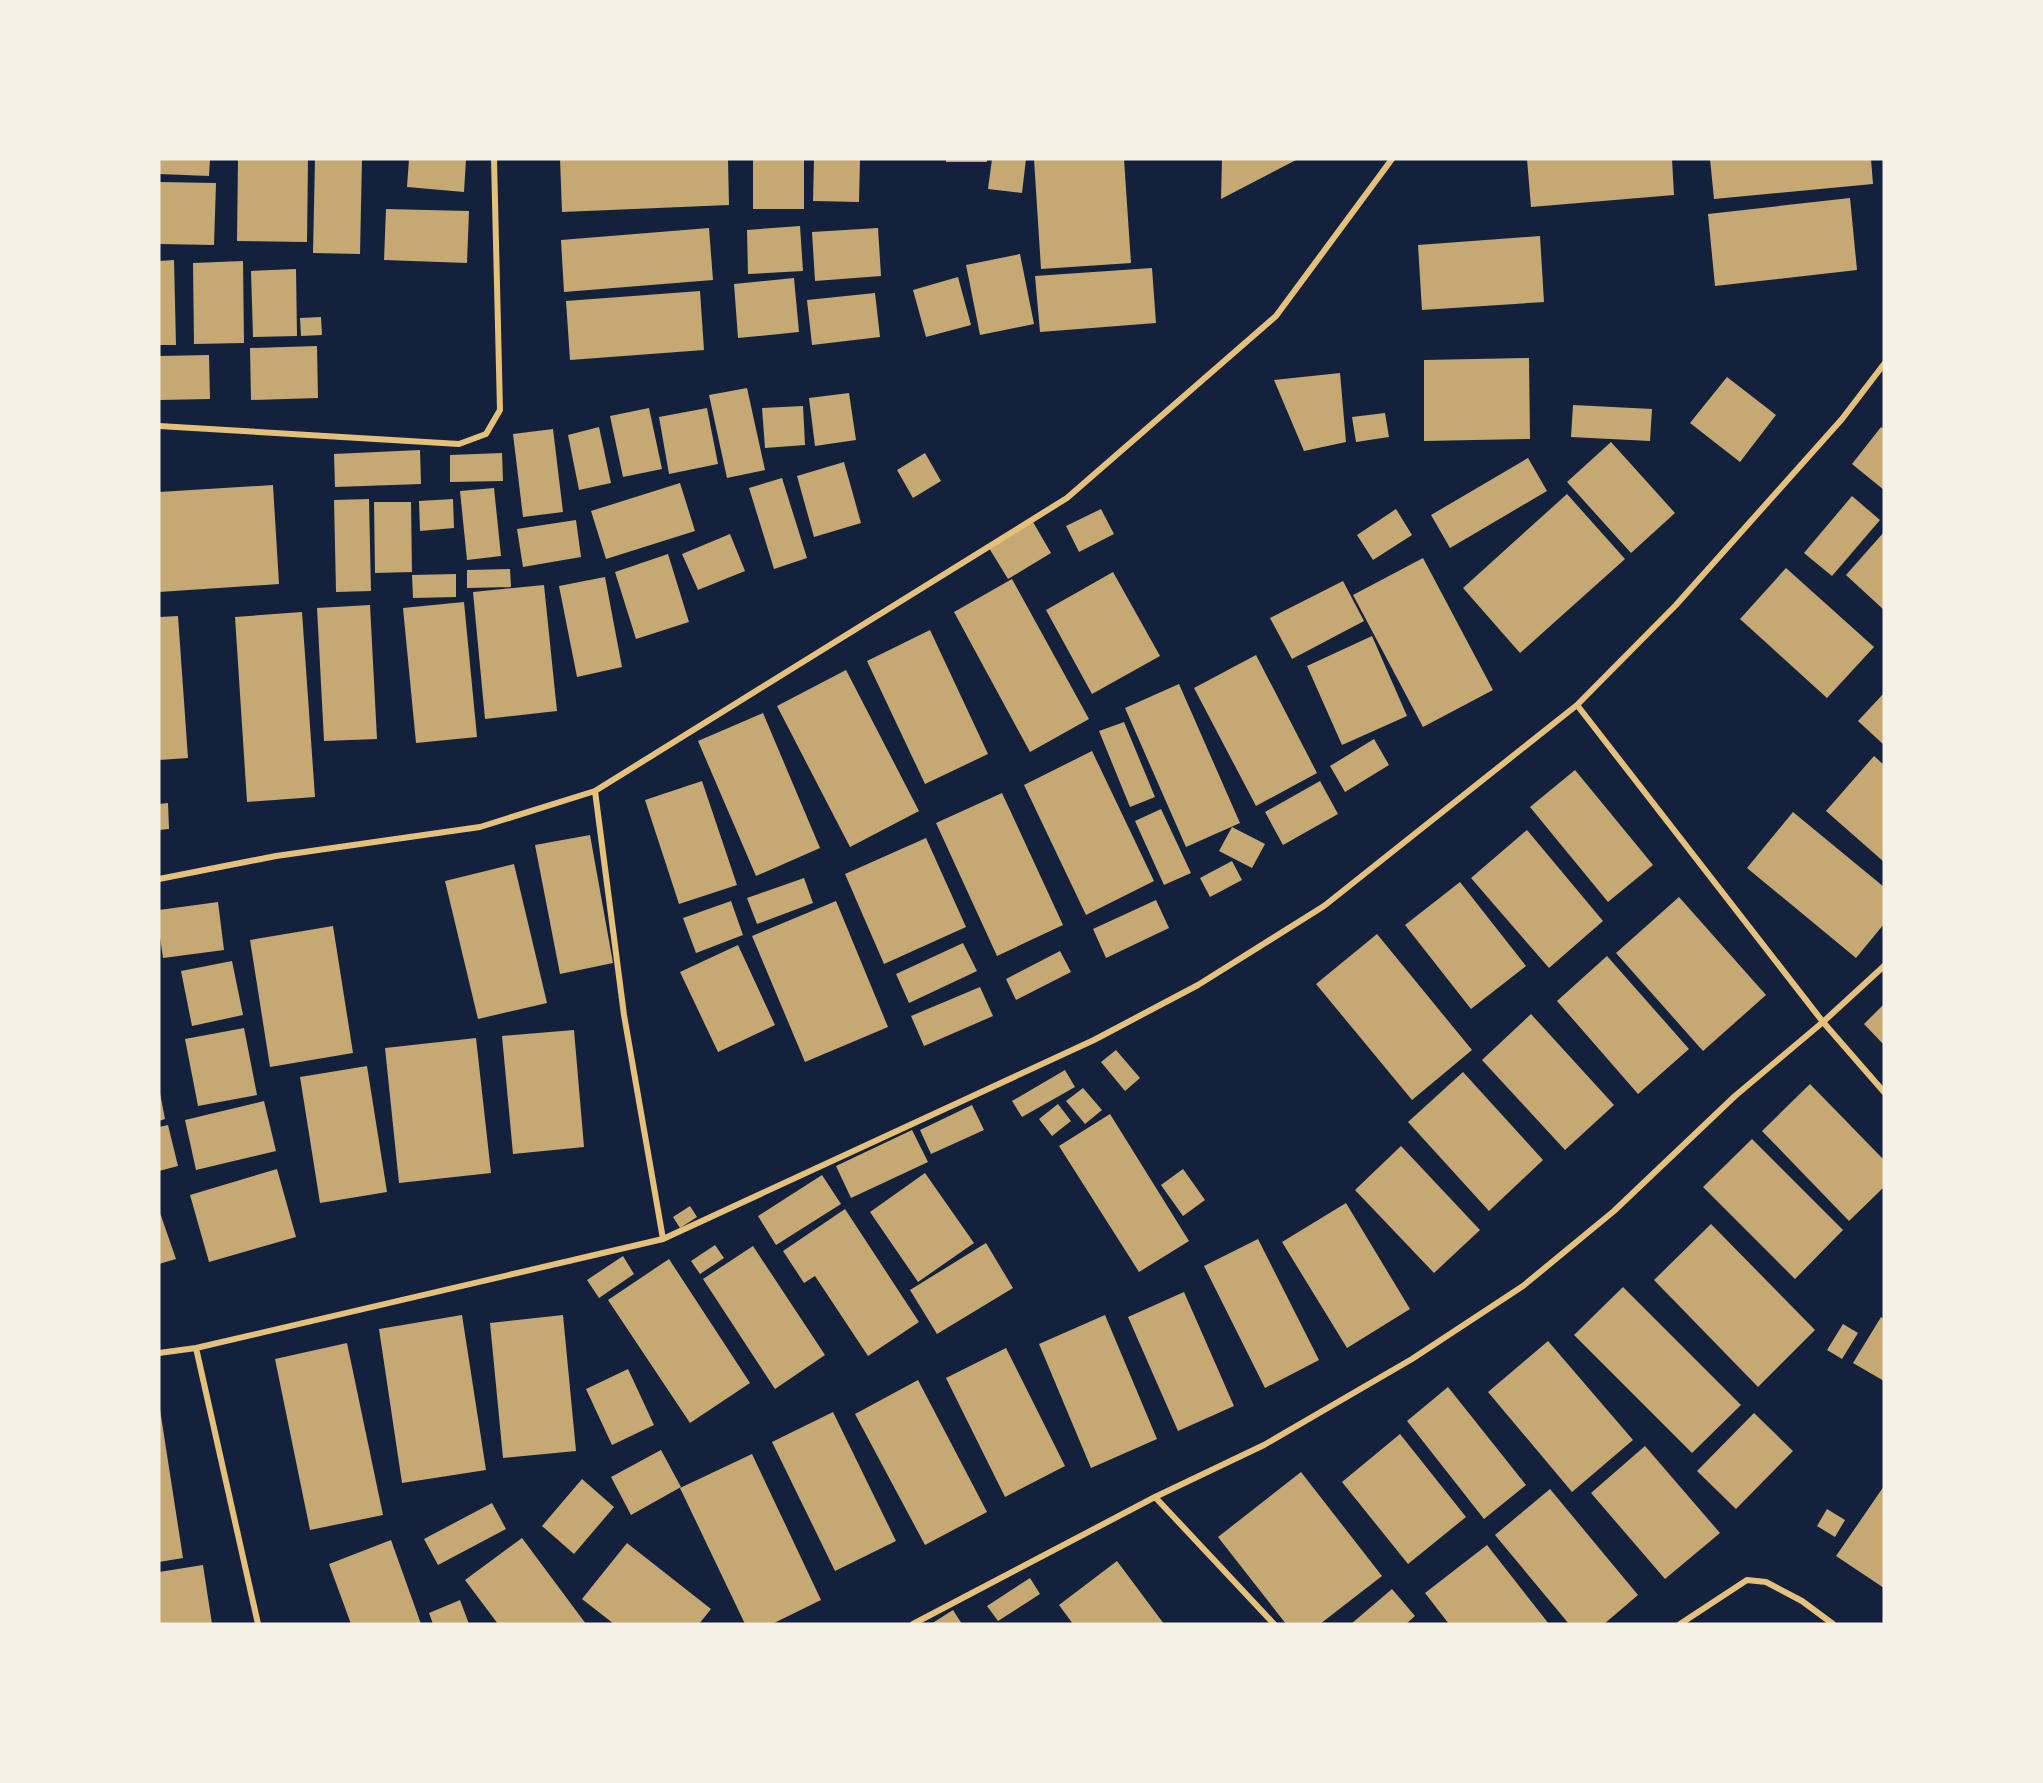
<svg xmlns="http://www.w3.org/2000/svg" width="2043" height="1783" font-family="'Fira Sans Condensed',sans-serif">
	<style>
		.building { fill: #c6a872 }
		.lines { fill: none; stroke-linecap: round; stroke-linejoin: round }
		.minor { stroke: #e5c07b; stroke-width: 6 }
	</style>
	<rect width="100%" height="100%" fill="#14213d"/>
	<path class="building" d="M159 159H210L209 176 159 174Z
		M238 159H308L307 242 237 241Z
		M315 159H362L360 254 313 253Z
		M409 159H466L464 192 407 187Z
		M560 159H728L729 205 562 212Z
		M753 159H804V209H753Z
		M814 159H860L859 202 813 201Z
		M946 159H987V162H946Z
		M992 159H1026L1022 193 988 189Z
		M1034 159H1124L1131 263 1041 269Z
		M1222 159H1298L1221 199Z
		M1527 159H1672L1674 195 1531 207Z
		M1710 159H1871L1873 184 1714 199Z
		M159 182 216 183 214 245 159 244Z
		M1850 198 1857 270 1715 286 1708 214Z
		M386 209 469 211 467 263 384 260Z
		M800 226 803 271 748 274 747 230Z
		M709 228 713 280 564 292 561 240Z
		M878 228 881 276 815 281 812 232Z
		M1540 236 1544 302 1422 310 1418 245Z
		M1020 254 1034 324 980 335 966 265Z
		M174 260 176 345H159V261Z
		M243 261 244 343 194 344 193 263Z
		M1152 268 1156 323 1040 332 1035 276Z
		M296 269 297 336 253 337 251 271Z
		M958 277 971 325 926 337 913 290Z
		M794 278 799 332 738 338 734 284Z
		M700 291 704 350 570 360 566 301Z
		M875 293 880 337 812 345 807 300Z
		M321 317 322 335 301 336 300 318Z
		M317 346 318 398 251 400 250 348Z
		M209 355 210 399 159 400V356Z
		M1529 358 1530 439 1424 441V360Z
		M1340 373 1346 442 1304 451 1274 380Z
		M1727 377 1776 415 1740 462 1690 423Z
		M747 388 765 470 727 478 709 395Z
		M849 393 856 440 815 446 809 398Z
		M1573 405 1652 409 1650 441 1571 437Z
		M803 406 805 445 765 448 762 408Z
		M649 408 662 469 623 477 610 416Z
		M707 408 718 464 669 474 659 417Z
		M1385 413 1389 437 1356 442 1352 417Z
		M599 427 611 483 579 490 568 435Z
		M1881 427 1884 429V490L1852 464Z
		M553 429 563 512 523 517 513 434Z
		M1611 442 1675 513 1631 553 1567 482Z
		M420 450 421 484 335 487 334 454Z
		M502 453 503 481 450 482V455Z
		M925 453 941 481 913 498 897 470Z
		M1528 458 1547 491 1450 548 1431 515Z
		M844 462 861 523 814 537 797 476Z
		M782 478 807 558 774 569 749 488Z
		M680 483 695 531 606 559 591 511Z
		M273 485 279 584 159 592V492Z
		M494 488 501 556 467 560 460 491Z
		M1567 494 1625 559 1520 653 1463 588Z
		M1852 496 1880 520 1832 576 1804 553Z
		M369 499 371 591 336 592 334 500Z
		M453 499 454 528 420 531 419 501Z
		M374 502H411L412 572 375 573Z
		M1101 509 1114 534 1079 552 1066 526Z
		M1396 509 1412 535 1373 560 1357 535Z
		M576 520 581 557 523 567 517 529Z
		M1033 522 1051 553 1008 579 989 548Z
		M1884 532V610L1846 575Z
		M730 534 745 571 698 590 682 554Z
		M668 554 689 622 636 639 615 572Z
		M1423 558 1493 690 1423 727 1353 595Z
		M1786 568 1874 647 1827 698 1740 619Z
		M510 569 511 587 467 588V570Z
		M1113 572 1160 656 1092 694 1046 610Z
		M456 574V597L413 598 412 575Z
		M605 577 622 667 577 677 559 586Z
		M1012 579 1089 719 1030 752 954 612Z
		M1343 581 1364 621 1292 659 1270 618Z
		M544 585 557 711 485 719 473 592Z
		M464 602 477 737 416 743 403 608Z
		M370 605 377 739 324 741 317 608Z
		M302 612 315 797 247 802 235 617Z
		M178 616 188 758 159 760V617Z
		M930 630 988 754 925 784 867 661Z
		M1372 636 1407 716 1342 745 1307 666Z
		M1256 655 1317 773 1256 806 1194 688Z
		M846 670 919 811 850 847 777 706Z
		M1179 684 1240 823 1186 847 1125 708Z
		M1884 693V745L1858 721Z
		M763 713 820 848 756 876 698 741Z
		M1124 722 1155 797 1130 807 1099 731Z
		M1374 739 1389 765 1345 792 1330 766Z
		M1092 751 1154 881 1086 915 1024 785Z
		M1874 756 1884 765V862L1826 811Z
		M1575 770 1653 865 1608 902 1530 807Z
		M702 781 737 885 679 904 645 800Z
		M1320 781 1338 814 1283 845 1265 812Z
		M1002 793 1063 925 997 956 936 823Z
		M168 803 169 829 159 830V804Z
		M1161 809 1191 873 1164 885 1135 821Z
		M1793 812 1884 887V924L1856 958 1747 868Z
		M1232 827 1265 844 1252 868 1219 851Z
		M1527 830 1603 921 1549 968 1471 878Z
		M590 835 613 963 560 974 535 845Z
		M926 838 966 927 884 964 845 874Z
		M1232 861 1242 880 1210 897 1200 878Z
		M514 864 547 1003 478 1019 445 881Z
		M804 878 813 903 757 924 747 898Z
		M1460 882 1526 966 1471 1009 1405 925Z
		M1679 897 1766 995 1703 1051 1616 953Z
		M1156 900 1169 928 1106 958 1093 929Z
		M731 901 743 935 696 953 683 918Z
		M836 901 888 1027 805 1062 752 936Z
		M218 902 224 950 163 958 159 930V910Z
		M333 926 353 1053 270 1067 250 940Z
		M1377 934 1472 1050 1412 1100 1316 984Z
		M963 943 977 971 909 1003 896 974Z
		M738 945 775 1025 718 1052 680 972Z
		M1060 951 1071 972 1016 1000 1006 979Z
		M1607 956 1689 1049 1638 1094 1557 1001Z
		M232 961 243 1015 192 1026 181 971Z
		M980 987 993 1016 924 1046 911 1016Z
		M1884 1004V1045L1864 1024Z
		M1531 1014 1614 1105 1565 1150 1482 1060Z
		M244 1028 257 1095 198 1106 185 1039Z
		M574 1030 584 1147 513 1154 502 1036Z
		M476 1038 491 1173 399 1183 385 1048Z
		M1116 1050 1140 1078 1125 1091 1101 1062Z
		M367 1066 387 1192 320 1203 300 1077Z
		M1065 1070 1075 1087 1022 1117 1012 1101Z
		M1463 1072 1543 1160 1489 1211 1408 1122Z
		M1810 1084 1884 1160V1187L1849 1221 1762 1131Z
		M159 1088 165 1119 159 1121Z
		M1083 1088 1102 1110 1085 1124 1066 1101Z
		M264 1101 276 1151 196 1170 185 1120Z
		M1058 1104 1071 1121 1052 1136 1039 1119Z
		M972 1105 984 1130 931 1154 920 1130Z
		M1110 1114 1189 1241 1139 1272 1059 1146Z
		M168 1125 178 1166 159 1171V1127Z
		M912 1130 928 1162 851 1198 836 1166Z
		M1752 1139 1843 1230 1795 1279 1703 1187Z
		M1401 1146 1480 1230 1434 1273 1355 1190Z
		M277 1169 296 1237 209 1262 190 1195Z
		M1183 1169 1205 1200 1183 1216 1161 1185Z
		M925 1173 974 1243 918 1282 870 1212Z
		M822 1175 841 1204 776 1245 758 1216Z
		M1346 1203 1410 1309 1347 1348 1282 1242Z
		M690 1206 697 1217 680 1228 673 1217Z
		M845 1209 919 1322 868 1356 815 1276 804 1283 783 1251Z
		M159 1210 176 1259 159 1264Z
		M1711 1224 1815 1330 1758 1387 1654 1280Z
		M1258 1239 1319 1360 1265 1388 1204 1266Z
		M986 1243 1013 1288 937 1334 910 1290Z
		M715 1245 724 1258 700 1274 691 1261Z
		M753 1246 825 1355 775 1389 703 1279Z
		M623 1256 634 1274 599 1298 587 1280Z
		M669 1259 750 1383 690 1423 608 1300Z
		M1623 1287 1741 1405 1692 1453 1574 1335Z
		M1184 1292 1234 1406 1178 1431 1128 1317Z
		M462 1315 486 1470 402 1483 379 1329Z
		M563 1315 576 1451 503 1458 490 1323Z
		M1105 1315 1157 1439 1091 1468 1039 1344Z
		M1881 1317 1884 1319V1381L1853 1363Z
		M1843 1324 1858 1333 1842 1359 1827 1350Z
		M1548 1341 1633 1440 1572 1492 1488 1392Z
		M347 1343 383 1515 310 1530 275 1359Z
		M1006 1348 1065 1466 1005 1497 946 1378Z
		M628 1369 654 1425 612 1445 586 1389Z
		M918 1380 987 1512 925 1545 855 1414Z
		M1448 1387 1526 1485 1484 1519 1407 1421Z
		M159 1403 183 1558 159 1562Z
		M833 1412 896 1541 835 1571 772 1442Z
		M1754 1413 1793 1451 1736 1509 1697 1471Z
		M1400 1434 1466 1517 1408 1564 1342 1482Z
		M1645 1446 1720 1533 1665 1579 1591 1493Z
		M661 1450 681 1487 631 1515 611 1477Z
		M752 1454 821 1600 772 1624H745L680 1488Z
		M1301 1472 1382 1576 1320 1624H1286L1218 1537Z
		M582 1479 614 1507 574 1554 542 1526Z
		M1884 1486V1588L1836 1556Z
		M1550 1489 1638 1595 1604 1624H1569L1495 1535Z
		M492 1503 506 1529 438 1565 424 1539Z
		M1827 1509 1845 1520 1835 1537 1817 1526Z
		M522 1538 586 1624H498L465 1580Z
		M391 1540 421 1624H351L329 1564Z
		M627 1543 711 1609 699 1624H614L582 1599Z
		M1487 1545 1549 1624H1449L1425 1593Z
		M1117 1561 1164 1624H1073L1059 1605Z
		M203 1565 212 1624H159V1572Z
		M1030 1578 1040 1594 998 1621 987 1606Z
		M1392 1589 1415 1616 1406 1624H1351Z
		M460 1600 469 1624H433L429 1613Z
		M953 1610 962 1624H931Z"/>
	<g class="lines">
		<path class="minor" d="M159 426 459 444 486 434 500 410 494 159
			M1577 705 1823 1022 1884 1092
			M595 791 624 1015 663 1239
			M159 879 276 856 480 827 595 791 1067 498 1276 316 1392 159
			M196 1348 258 1624
			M159 1353 196 1348 663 1239 1094 1040 1198 985 1324 906 1577 705 1676 605 1842 419 1884 364
			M1155 1497 1274 1624
			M913 1624 1155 1497 1264 1445 1412 1359 1523 1286 1614 1211 1735 1096 1823 1022 1884 966
			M1680 1624 1747 1580 1766 1582 1802 1601 1833 1624"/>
	</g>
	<rect width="2043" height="1783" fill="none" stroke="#f6f1e7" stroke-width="321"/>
</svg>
